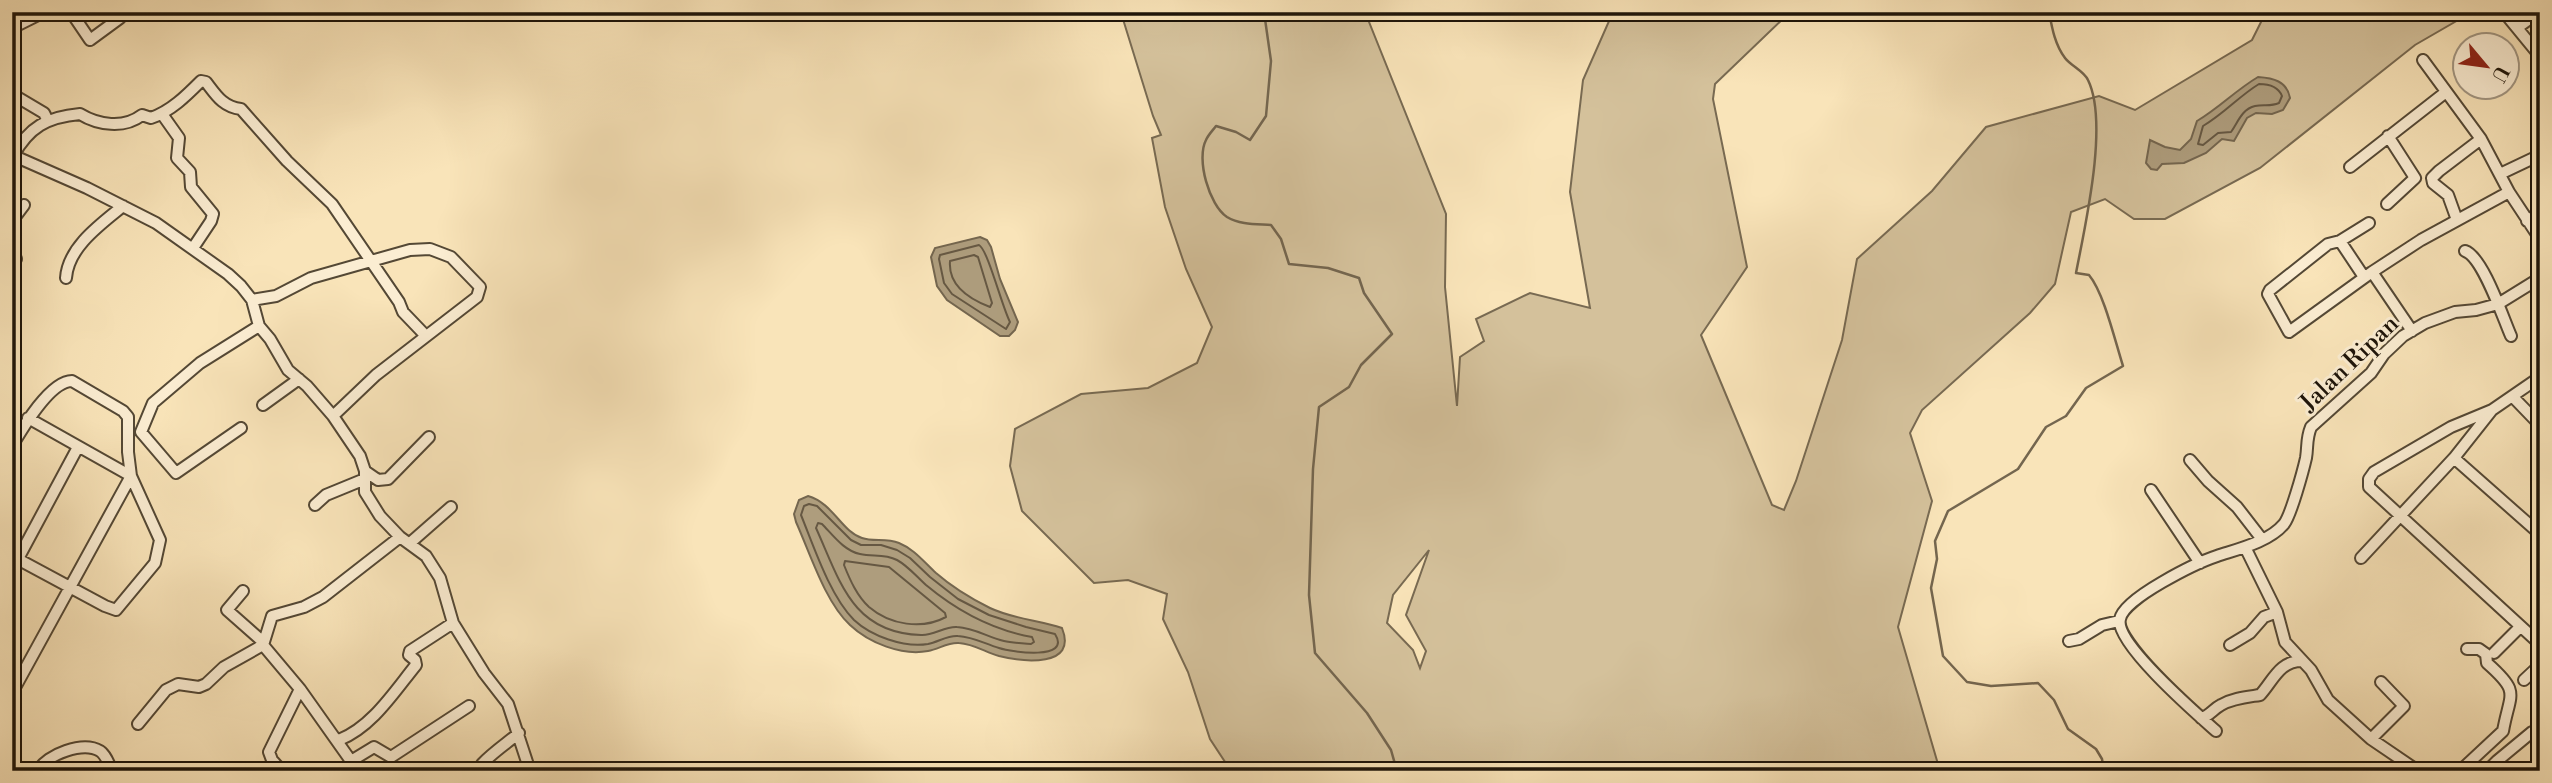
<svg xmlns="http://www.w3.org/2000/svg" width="2552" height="783" font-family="'Libre Bodoni',serif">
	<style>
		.green { fill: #d4c19b; stroke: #786a52; stroke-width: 2; fill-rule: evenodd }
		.water { fill: #ae9d7d; stroke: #74664f; stroke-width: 2 }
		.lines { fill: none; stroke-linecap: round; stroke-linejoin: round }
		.shore { stroke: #665843; stroke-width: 2 }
		.stream { stroke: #74664f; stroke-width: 2.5 }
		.street-casing { stroke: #544835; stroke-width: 14 }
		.street { stroke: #fbedd2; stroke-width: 10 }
		.labels { text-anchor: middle; stroke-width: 6; stroke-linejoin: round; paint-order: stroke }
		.street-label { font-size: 24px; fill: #1d1409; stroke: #fbedd2 }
	</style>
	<rect width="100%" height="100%" fill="#f9e4b9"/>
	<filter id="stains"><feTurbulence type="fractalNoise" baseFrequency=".00286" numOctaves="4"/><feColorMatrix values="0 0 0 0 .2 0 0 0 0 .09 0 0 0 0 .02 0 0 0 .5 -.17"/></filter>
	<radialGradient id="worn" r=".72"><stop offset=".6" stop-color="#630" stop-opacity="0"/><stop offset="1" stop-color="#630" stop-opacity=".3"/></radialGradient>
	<path class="green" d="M1118 12H1365L1446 214 1445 287 1457 406 1460 357 1484 341 1476 319 1530 293 1590 308 1570 192 1583 80 1613 12H1790L1715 84 1713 99 1747 267 1701 335 1772 505 1784 510 1796 481 1842 340 1857 259 1932 191 1986 127 2099 96 2135 110 2252 40 2266 12H2472L2415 45 2260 168 2165 219H2134L2105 199 2071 212 2055 284 2030 313 1922 410 1910 433 1932 501 1898 627 1940 771H1231L1210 739 1188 672 1163 619 1167 594 1128 580 1094 583 1022 511 1010 466 1015 429 1081 394 1148 388 1197 363 1212 327 1186 269 1165 207 1152 138 1161 135 1153 116 1122 16ZM1429 550 1406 615 1426 651 1420 668 1413 650 1387 623 1393 595Z"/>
	<path class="water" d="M2258 77C2273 78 2287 81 2290 98L2283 110 2272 114 2256 113 2247 118 2234 141 2222 139 2206 153 2184 163 2162 164 2157 170 2151 169 2146 163 2150 140 2165 147 2180 150 2191 139 2197 121C2219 108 2236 90 2258 77Z
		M980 237 987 240 991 247 1000 279 1018 322 1015 330 1009 336H1000L947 300 937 286 931 257 935 248Z
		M808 496C833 503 842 532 862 538 873 542 886 538 899 543 914 549 924 562 936 573 952 587 970 598 990 608 1013 619 1038 620 1062 628 1078 668 1023 662 999 656 985 652 974 644 959 643 948 642 939 649 928 651 902 656 869 643 850 625 825 602 810 553 796 522L794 514 799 500Z"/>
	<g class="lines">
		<path class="shore" d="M2259 84C2269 84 2278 86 2282 96L2279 103C2270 107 2264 104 2255 106 2242 109 2238 122 2231 132L2218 133 2203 145 2198 144 2203 126C2224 114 2239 96 2259 84Z
			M979 245C988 250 1002 307 1010 322L1006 329 952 294 944 283 939 259 940 255Z
			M974 255 978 257 992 303 990 307C969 299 948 285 950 261Z
			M809 504 817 506 851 540 861 545H881L897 550 910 558 930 577 958 599 989 615 1026 627 1055 634C1072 661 1011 652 999 648 985 644 974 637 958 636 948 635 938 642 928 644 904 648 871 636 854 620 830 596 814 547 801 515L804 506Z
			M818 523 822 524C832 534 844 551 860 554 873 557 884 553 897 560 908 566 916 576 926 585 956 610 993 630 1032 637L1034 642 1031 644C1022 643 1012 643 1004 641 987 637 975 628 957 627 945 626 933 636 921 635 852 633 840 581 816 528Z
			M845 561 889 567 945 613 946 617C922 630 890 625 869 607 857 596 850 580 844 565Z"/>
		<path class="stream" d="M1264 12 1271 61 1266 116 1250 140 1236 132 1216 126C1213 130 1208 135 1206 140 1196 159 1209 205 1227 217 1240 225 1257 224 1271 225L1281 239 1289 264 1328 268 1359 278 1364 293 1392 334 1361 365 1349 387 1319 407 1313 469 1309 595 1315 653 1367 713 1391 750 1397 771
			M2049 12C2052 28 2055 45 2065 58 2071 66 2084 71 2088 80 2109 123 2085 226 2076 273L2089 275C2104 293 2115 341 2123 366L2086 388 2066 416 2046 427 2018 469 1948 511 1935 541 1937 559 1931 588 1943 656 1967 682 1991 686 2038 683 2054 700 2068 729 2096 749 2102 759 2104 771"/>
		<g class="street-casing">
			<path id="street" d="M71 12 90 40 120 18
				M2508 17 2540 56
				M12 28 44 12
				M2517 28 2539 12
				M2423 60 2481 139 2509 192
				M12 94 44 113 47 119
				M162 114 179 138 177 158 190 172 191 187 213 214 211 221 193 248
				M12 155 87 188 156 223 228 274 241 286 252 300 259 326 270 339 288 370 307 386 333 416 360 456 365 471V492L380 516 400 537 426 556 440 578 453 623 484 673 508 704 530 771
				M13 156C29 127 47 117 80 114 98 125 124 129 142 115L151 118C171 111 186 96 201 81L206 82C216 95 223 107 241 109L287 161 332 204 399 302 403 312 426 336
				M2350 167 2446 92
				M2500 174 2540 155
				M2387 204 2415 178 2388 136
				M2457 220 2448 195 2433 183 2432 178 2439 171 2481 139
				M12 221 24 205
				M2527 221 2540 212
				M2340 241 2328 244 2270 290 2268 294 2289 332 2372 272 2421 240 2509 192 2540 239
				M12 248 16 259
				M2465 251C2483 257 2503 318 2511 336
				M2372 272 2412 331
				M2364 277 2340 241 2369 223
				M66 278C68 247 101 224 123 206
				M252 300 276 296 311 278 410 250 430 249 451 257 480 287 477 297 376 375 333 416
				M2513 397 2540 425
				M263 405 299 379
				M2492 410 2451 427 2374 472 2369 479V487L2540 644
				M241 428 176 473 141 432 153 403 200 363 259 326
				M12 446C22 429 50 381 72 381L123 411 128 417V452L131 476 160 540 155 563 116 610 105 606 12 556
				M2454 458 2540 534
				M2190 460 2208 481 2237 507 2261 538
				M365 471 378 480 388 479 429 437
				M2151 490 2200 563
				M315 505 326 495 365 479
				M410 543 451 507
				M2245 547 2277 612 2285 642 2311 670 2328 700 2371 739 2418 771
				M2361 558 2454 458 2492 410 2540 377
				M12 570 78 447
				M243 591 227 610 262 641
				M2069 641 2079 639 2102 625 2119 621
				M263 645 300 689 351 761 349 771
				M2230 645 2250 633 2264 617 2277 612
				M2494 653 2520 627
				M2524 680 2540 665
				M12 693 131 476 28 418
				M2201 718C2210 716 2213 709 2221 705 2233 698 2247 697 2260 695 2273 681 2279 661 2302 661
				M138 724 166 690 178 684 199 687 206 684 224 667 263 645 272 616 304 607 323 597 400 537
				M2216 731C2198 715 2114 642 2120 619 2124 598 2196 563 2217 556 2238 549 2269 542 2284 524 2291 515 2303 471 2306 458 2308 446 2306 439 2311 427L2371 373 2384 354 2403 336 2425 323 2455 312 2476 310 2498 304 2540 278
				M2371 739 2404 706 2381 682
				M339 740C372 727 394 692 416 665L415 660 409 655 410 651 453 623
				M351 761 374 747 391 757 469 706
				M2497 761 2532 732
				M38 771C47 754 83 741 100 751 106 755 109 764 112 771
				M282 771 272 760 269 752 300 689
				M484 771 482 764C492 753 507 743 519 733
				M2460 771 2503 731C2510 692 2521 693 2487 663L2486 654 2479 649H2467
				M2487 771 2497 761 2504 771"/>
		</g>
		<use href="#street" class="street"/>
	</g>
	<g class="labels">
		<g class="street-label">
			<text transform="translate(2349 363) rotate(-44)" y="8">Jalan Ripan</text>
		</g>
	</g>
	<rect width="2552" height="783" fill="none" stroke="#f9e4b9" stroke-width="42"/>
	<rect x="14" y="14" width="2524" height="755" fill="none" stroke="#1d1409" stroke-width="3.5"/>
	<rect x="21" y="21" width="2510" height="741" fill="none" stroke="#1d1409" stroke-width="2"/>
	<g transform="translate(2486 66) rotate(119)"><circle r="33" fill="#fbedd2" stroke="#a29682" stroke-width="2"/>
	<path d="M0-5L12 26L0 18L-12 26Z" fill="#8f2418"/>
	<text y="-10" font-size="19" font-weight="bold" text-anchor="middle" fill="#1d1409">U</text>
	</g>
	<rect width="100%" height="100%" filter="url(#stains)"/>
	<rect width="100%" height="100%" fill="url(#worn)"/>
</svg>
